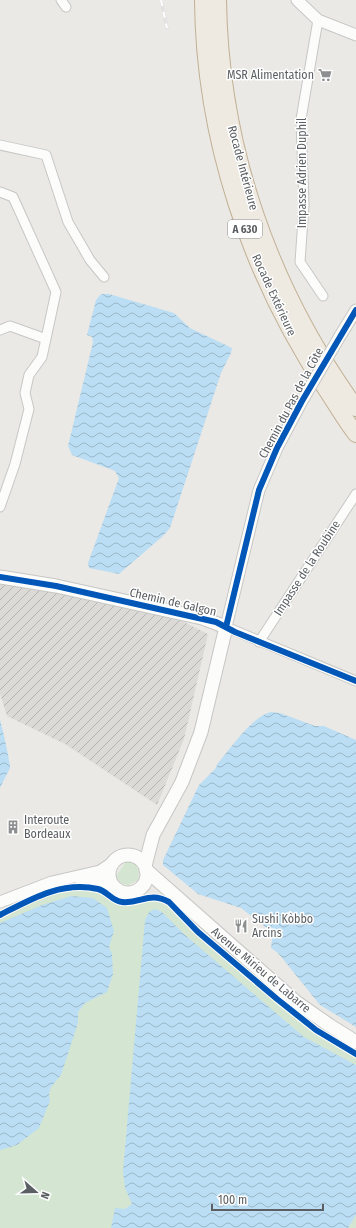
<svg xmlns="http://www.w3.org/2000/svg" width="356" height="1228" font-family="'Fira Sans Condensed',sans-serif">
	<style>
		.industrial { fill: url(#industrial-furrows) }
		.green { fill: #d4e6d1 }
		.water { fill: url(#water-waves) }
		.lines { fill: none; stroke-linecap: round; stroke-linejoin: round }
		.minor-casing { stroke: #c7c7c6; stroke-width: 11 }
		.tertiary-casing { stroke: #c7c7c6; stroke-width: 13 }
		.secondary-casing { stroke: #c6c6c5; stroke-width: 15 }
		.motorway-casing { stroke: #c1b094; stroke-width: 18 }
		.minor { stroke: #fcfcfb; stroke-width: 9 }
		.tertiary { stroke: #fcfcfb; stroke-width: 11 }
		.secondary { stroke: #fcfcfb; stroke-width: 13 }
		.motorway { stroke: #eeeae1; stroke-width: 16 }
		.rail-casing { stroke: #e2e2e2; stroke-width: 3.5 }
		.rail { stroke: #fff; stroke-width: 2; stroke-dasharray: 6; stroke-linecap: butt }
		.tertiary-bridge-casing { stroke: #c7c7c6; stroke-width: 13; stroke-linecap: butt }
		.tertiary-bridge { stroke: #fcfcfb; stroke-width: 11 }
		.cycleway-casing { stroke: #fff; stroke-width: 8 }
		.cycleway { stroke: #0057b8; stroke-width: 6 }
		.labels { text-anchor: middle; stroke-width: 3; stroke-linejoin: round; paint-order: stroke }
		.shield { fill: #fff; stroke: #8c8f92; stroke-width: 1 }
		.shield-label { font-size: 11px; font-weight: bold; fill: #5b5f63 }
		.poi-label { font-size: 12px; fill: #5b5f63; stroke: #fff; text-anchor: start }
		.street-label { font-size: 12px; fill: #5b5f63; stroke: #fff }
	</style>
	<defs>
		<pattern id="industrial-furrows" width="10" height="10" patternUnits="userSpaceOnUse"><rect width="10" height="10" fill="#dcdad7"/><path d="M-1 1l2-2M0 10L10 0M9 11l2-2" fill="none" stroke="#b5b4b2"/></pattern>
		<pattern id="water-waves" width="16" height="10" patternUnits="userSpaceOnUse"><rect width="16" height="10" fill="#bbdef4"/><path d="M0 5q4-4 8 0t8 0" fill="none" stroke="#9bb7c9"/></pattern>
	</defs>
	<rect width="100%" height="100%" fill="#ebe9e5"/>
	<path class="industrial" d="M0 582 85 597 170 615 208 634 184 739 157 805 65 744 7 716 0 694Z"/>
	<path class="green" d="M125 863 127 861 134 863 139 871 138 880 129 885 121 884 116 876Z
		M82 889 102 893 115 903 123 906 136 905 151 901 164 903 299 1022 356 1058V1228H0V919C26 905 52 891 82 889Z"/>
	<path class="water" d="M101 294H109L174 313 190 328 232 348 231 353 221 373 170 528 163 536 119 574 89 568 88 563 119 478 115 471 72 455 68 446 93 342 92 337 87 335 96 300Z
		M271 712 280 713 315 726H324L356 740V1027L320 1005 278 953 271 948 272 939 269 930 241 908 198 894 163 865V860L199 785 215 769 218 763C231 748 252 716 271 712Z
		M0 720C2 726 11 765 10 768 7 775 3 781 0 788Z
		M71 896 93 898 107 908 114 931 109 947 112 954 113 974 107 992 85 1003 78 1012V1023L61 1075 51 1087 49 1094 50 1101 39 1128 17 1145 0 1150V923L42 905Z
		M155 909 162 912 184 934 304 1037 356 1065V1215L348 1228H111L115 1208 125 1209 132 1204 125 1188 123 1171 145 920 149 912Z"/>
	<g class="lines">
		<g class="minor-casing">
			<path id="minor" d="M61 0 66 7
				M318 20 301 119 304 205 300 262 323 296
				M0 145 46 155 68 222 90 260 104 277
				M0 192 13 197 56 292 42 357 29 375 25 393 29 409 15 464 0 507
				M0 330 10 326 46 339
				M226 627 356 681
				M259 642 356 494"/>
		</g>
		<g class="tertiary-casing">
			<path id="tertiary" d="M297 0 318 20 356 35
				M340 336 356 310
				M226 627 259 490 277 448 302 401
				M80 879 98 880 114 886
				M0 902 52 882 100 871 112 863"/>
		</g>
		<g class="secondary-casing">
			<path id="secondary" d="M0 577 56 586 202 618 226 627 201 732 182 782 153 835 145 866
				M109 874a19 19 0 1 1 38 0a19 19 0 1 1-38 0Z
				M146 870 296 1002 329 1025 356 1042"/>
		</g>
		<g class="motorway-casing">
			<path id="motorway" d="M203 0C204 138 250 274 326 389 336 404 345 420 356 434
				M218 0C220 148 270 289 356 408"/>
		</g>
		<use href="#minor" class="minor"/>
		<use href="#tertiary" class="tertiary"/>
		<use href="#secondary" class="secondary"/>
		<use href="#motorway" class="motorway"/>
		<g class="rail-casing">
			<path id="rail" d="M161 0 167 28"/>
		</g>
		<use href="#rail" class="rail"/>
		<g class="tertiary-bridge-casing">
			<path id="tertiary-bridge" d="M302 401 340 336"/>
		</g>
		<use href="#tertiary-bridge" class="tertiary-bridge"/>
		<g class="cycleway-casing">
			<path id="cycleway" d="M0 577 56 586 216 622 235 632 356 681
				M226 627 259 490 277 448 302 401 356 310
				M0 915C31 899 61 881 98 889 107 891 112 901 122 902 141 904 149 891 169 902L198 932 277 999 316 1030 356 1054"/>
		</g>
		<use href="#cycleway" class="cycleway"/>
	</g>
	<defs>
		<g id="supermarket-bare" transform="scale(1.08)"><path d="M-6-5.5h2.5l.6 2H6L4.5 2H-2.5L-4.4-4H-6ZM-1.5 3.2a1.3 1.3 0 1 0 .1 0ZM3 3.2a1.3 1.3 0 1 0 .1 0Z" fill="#8d8f90" stroke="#fff" stroke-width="2.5" paint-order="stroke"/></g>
		<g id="building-bare" transform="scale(1.08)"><path d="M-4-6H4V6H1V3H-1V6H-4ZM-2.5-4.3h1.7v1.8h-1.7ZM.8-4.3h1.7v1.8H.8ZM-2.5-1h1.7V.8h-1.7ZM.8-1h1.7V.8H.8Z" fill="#8d8f90" stroke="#fff" stroke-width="2.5" paint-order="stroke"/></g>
		<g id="restaurant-bare" transform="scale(1.08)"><path d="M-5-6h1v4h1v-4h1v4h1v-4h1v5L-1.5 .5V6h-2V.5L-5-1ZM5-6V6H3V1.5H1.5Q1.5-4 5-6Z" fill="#8d8f90" stroke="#fff" stroke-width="2.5" paint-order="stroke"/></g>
	</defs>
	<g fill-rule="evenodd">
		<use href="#supermarket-bare" x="325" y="75"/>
		<use href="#building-bare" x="13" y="827"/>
		<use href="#restaurant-bare" x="241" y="926"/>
	</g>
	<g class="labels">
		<rect class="shield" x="228" y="220" width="34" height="18" rx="3"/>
		<g class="shield-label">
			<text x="245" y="233">A 630</text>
		</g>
		<g class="poi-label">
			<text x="314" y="79" text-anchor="end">MSR Alimentation</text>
			<text x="24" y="824">Interoute<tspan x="24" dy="14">Bordeaux</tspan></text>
			<text x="252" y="923">Sushi Kòbbo<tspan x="252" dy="14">Arcins</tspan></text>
		</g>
		<g class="street-label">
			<text transform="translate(243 168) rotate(75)" y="4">Rocade Intérieure</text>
			<text transform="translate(302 173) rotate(-90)" y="4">Impasse Adrien Duphil</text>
			<text transform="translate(274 295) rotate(65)" y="4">Rocade Extérieure</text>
			<text transform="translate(291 403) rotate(-62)" y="4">Chemin du Pas de la Côte</text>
			<text transform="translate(307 568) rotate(-57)" y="4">Impasse de la Roubine</text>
			<text transform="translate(173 602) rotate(13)" y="4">Chemin de Galgon</text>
			<text transform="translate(261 970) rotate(40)" y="4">Avenue Mirieu de Labarre</text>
		</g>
	</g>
	<g transform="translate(36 1192) rotate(110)" stroke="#ffffff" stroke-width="3" paint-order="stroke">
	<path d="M0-3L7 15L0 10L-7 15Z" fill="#5b5f63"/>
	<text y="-6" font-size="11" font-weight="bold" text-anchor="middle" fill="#5b5f63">N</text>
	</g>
	<path d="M212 1204v6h111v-6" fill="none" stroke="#5b5f63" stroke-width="2"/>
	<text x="218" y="1204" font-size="12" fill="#5b5f63" stroke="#ffffff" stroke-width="3" paint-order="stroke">100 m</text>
</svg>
